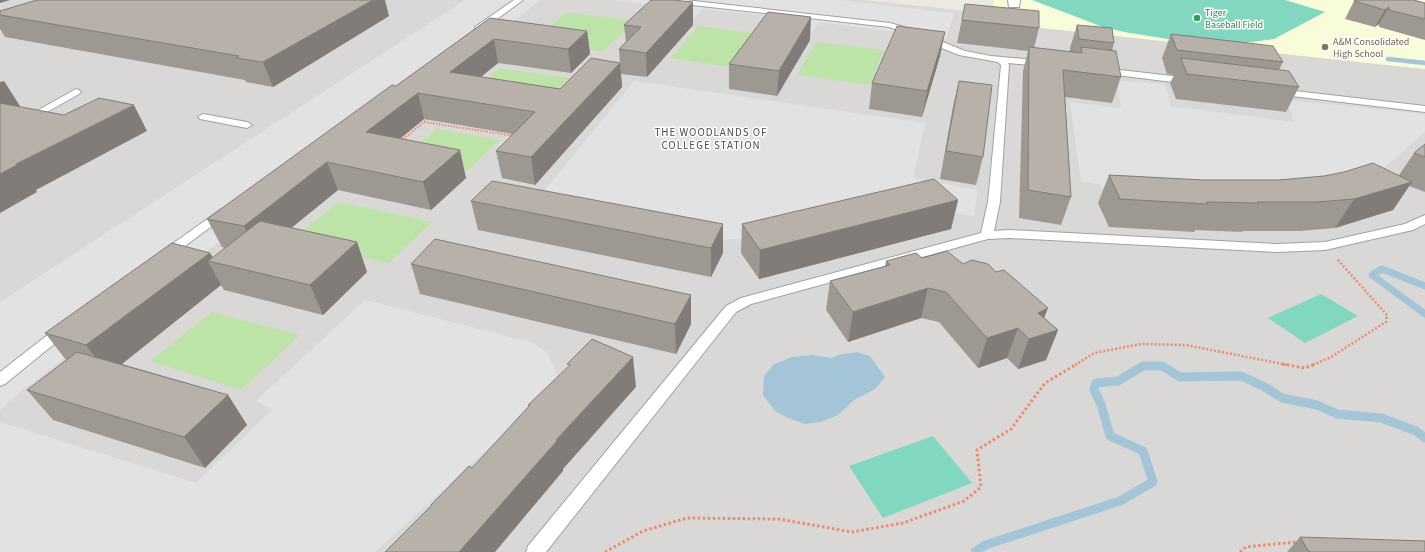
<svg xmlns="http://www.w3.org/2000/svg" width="1425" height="552" font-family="'Source Sans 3',sans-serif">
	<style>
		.residential { fill: #d9d8d7 }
		.education { fill: #f8fcd9 }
		.grass { fill: #bee3a8 }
		.pitch { fill: #82d7c0 }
		.parking { fill: #e2e2e2 }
		.water { fill: #a3c5d7 }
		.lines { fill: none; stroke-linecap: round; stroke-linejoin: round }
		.stream-far2 { stroke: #a3c5d7; stroke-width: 4.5 }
		.stream-far1 { stroke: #a3c5d7; stroke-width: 7 }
		.stream { stroke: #a3c5d7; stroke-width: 9 }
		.lane-casing { stroke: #a1a1a1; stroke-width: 2 }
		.street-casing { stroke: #a1a1a1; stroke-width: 2 }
		.path-far2 { stroke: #f08a6d; stroke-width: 2; stroke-dasharray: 1.5 1.5; stroke-linecap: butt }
		.path-far1 { stroke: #f08a6d; stroke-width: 2.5; stroke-dasharray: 2 2; stroke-linecap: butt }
		.path { stroke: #f08a6d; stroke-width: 3; stroke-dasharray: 2.5 2.5; stroke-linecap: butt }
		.lane { fill: #fff; fill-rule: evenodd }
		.street { fill: #fff; fill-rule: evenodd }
		.wall { fill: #9e9892 }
		.shaded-wall { fill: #817c77 }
		.building { fill: #b8b1aa; stroke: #817c77 }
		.leisure-dot { fill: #2e9e5b; stroke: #fff; stroke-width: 1.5 }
		.education-dot { fill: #8d6e63; stroke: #fff; stroke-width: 1.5 }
		.labels { text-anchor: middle; stroke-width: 3; stroke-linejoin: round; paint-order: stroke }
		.far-leisure-label { font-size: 10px; fill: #27864d; stroke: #fff; text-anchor: start }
		.far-education-label { font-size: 10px; fill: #785e54; stroke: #fff; text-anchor: start }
		.far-neighbourhood-label { font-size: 11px; letter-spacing: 1px; fill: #4d4d4d; stroke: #fff }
	</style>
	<rect width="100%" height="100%" fill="#ece9e0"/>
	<path class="residential" d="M0 0H54L0 16Z
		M99 0H864L1023 17 1024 26 1425 69V552H0V32Z"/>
	<path class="education" d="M994 0H1425V69L1023 26 992 14Z"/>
	<path class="grass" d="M567 12 636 21 602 52 532 41Z
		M698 26 760 34 737 68 671 58Z
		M816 42 884 50 870 85 797 75Z
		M500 68 571 78 542 105 471 93Z
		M437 129 500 140 468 170 405 157Z
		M338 202 432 222 389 263 288 243Z
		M212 312 300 335 241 390 150 361Z"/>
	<path class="pitch" d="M1032 0H1285L1325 12 1274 39 1244 43 1187 42 1124 32 1103 27Z
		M1321 294 1358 316 1305 343 1268 318Z
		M933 436 972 483 883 518 849 466Z"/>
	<path class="parking" d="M465 0H541L21 391 0 410V302Z
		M612 0H839L954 13 946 39 820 22 809 36 780 17 702 9 691 21 672 6Z
		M634 81 925 123 913 178 978 190 974 216 894 204 757 237 721 240 531 207Z
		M1117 81 1165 84 1171 106 1293 122 1288 100 1425 114V132L1385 167 1339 188 1106 199 1102 185 1081 181 1070 102 1121 108Z
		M365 300 531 342 547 352 561 382 375 552H0V422L196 483 272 410 256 401Z"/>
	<path class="water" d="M857 352 870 356 885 377 875 389 854 400 838 415 821 422 805 424 786 417 775 411 763 395 764 376 774 364 792 357 813 355 832 358 838 355Z"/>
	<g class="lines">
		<path class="stream-far2" d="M1388 59 1425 63"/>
		<path class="stream-far1" d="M1425 286 1382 269 1372 275 1425 314"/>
		<path class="stream" d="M975 552 985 545 1120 501 1153 482 1143 451 1110 436 1101 404 1094 390 1096 383 1118 381 1143 366H1162L1180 377 1241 376 1263 386 1282 398 1317 405 1337 414 1381 418 1416 431 1425 438"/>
		<g class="lane-casing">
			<path id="lane" d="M514 0H523L481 31H475V27Z
				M661 0H685L890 23 911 29 965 51 991 56 1045 61 1046 63 1045 65 1042 66 1008 63 1009 65 1000 202 994 231 1009 230 1277 244 1325 242 1405 224 1425 215V224L1413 230 1325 250 1277 252 1009 238 988 239 751 304 736 312 546 552H526L528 546 726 306 741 298 981 233 988 202 1001 65 998 62 959 55 889 27 665 2Z
				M1103 68 1189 78 1194 81 1189 84 1100 73 1099 71 1100 69Z
				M76 89 79 90 81 92 79 94 47 112 53 114 55 116 53 118 50 119 35 115 33 113Z
				M1278 89 1425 106V112L1275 94 1273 92 1275 90Z
				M203 114 247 122 252 125 247 128 200 119 198 117Z
				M224 208 228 210 230 212 228 214 169 258H161L159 255 161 252 220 210Z
				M64 324 69 326 71 329 69 332 5 384 0 386V372L59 326Z"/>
		</g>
		<g class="street-casing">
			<path id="street" d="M1008 0H1020L1019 7H1009Z"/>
		</g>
		<path class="path-far2" d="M424 122 509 135 516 133
			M401 141 430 117"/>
		<path class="path-far1" d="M1075 365 1094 353 1141 344 1186 345 1288 365
			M1313 365 1331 357 1386 322 1387 315 1337 259"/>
		<path class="path" d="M1282 364 1305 368 1315 364
			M605 552 643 531 687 518 779 519 852 532 903 523 964 501 981 487 977 450 1011 429 1045 383 1077 364
			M1240 552 1246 547 1297 542"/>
		<use href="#lane" class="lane"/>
		<use href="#street" class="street"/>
	</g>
	<path class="wall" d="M1354 1 1425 3V40L1379 27V24L1375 27 1345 19Z
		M693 2V25L647 77 621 74 622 87 535 185 502 178 496 151 513 134 424 119 400 139 466 178 431 210 338 190 291 228 357 242 367 272 323 315 224 290 221 285 122 364 228 395 247 425 205 468 53 420 27 390 66 360 45 333 210 253 213 258 225 248 222 247 207 219 396 86 490 18 587 31 590 54 571 73 498 63 481 77 560 89 620 63 619 49 626 42 624 25Z
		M965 4 1039 28 1034 48 1070 52V48L1077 25 1114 43 1112 51 1121 77 1112 103 1065 97 1071 197 1061 225 1019 218 1023 71 1028 51 957 43Z
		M0 11 389 16 273 87 246 82 245 80 5 37 0 29Z
		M1171 34 1283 62 1279 70 1299 87 1286 112 1176 99 1170 83 1174 75 1167 74 1162 58Z
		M810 40 777 96 729 89V64Z
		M940 56 922 117 869 109 872 83Z
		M959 81 983 157 976 185 940 179 953 106Z
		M1425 144V192L1409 186 1393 210 1335 228 1300 231H1243L1242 232 1195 230 1194 232 1109 227 1098 203 1109 175 1203 180H1279L1399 175 1414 153Z
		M958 200 951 229 759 279 741 253 742 224Z
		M471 201 723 224V253L711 277 478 230Z
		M922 258 963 264 1044 318 1058 330 1046 360 1018 369 1007 358 978 368 939 322 921 318 848 342 826 310 830 281 885 266 886 261Z
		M411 264 691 295V324L676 354 420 294Z
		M1300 537 1425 552H1287Z"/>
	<path class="shaded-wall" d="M0 0H10L0 3Z
		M373 0H385L389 16 273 87 263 62Z
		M693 2V25L647 77 646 53Z
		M1389 7 1379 24 1375 27 1385 10Z
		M811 17 810 40 777 96 779 71Z
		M587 31 590 54 571 73 568 49Z
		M945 32 940 56 922 117 927 91Z
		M494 39 498 63 456 97 450 72Z
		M620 63 622 87 535 185 531 157Z
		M4 81 20 106 0 114V82Z
		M418 93 424 119 375 159 366 132Z
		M134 105 147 131 36 190 37 192 0 213V174L16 164Z
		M460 150 466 178 431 210 423 182Z
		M327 162 338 190 258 255 244 226Z
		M1412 182 1393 210 1335 228 1354 199Z
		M958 200 951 229 759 279 760 250Z
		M723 224V253L711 277V248Z
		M357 242 367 272 323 315 310 285Z
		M210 253 216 263 208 261 221 285 108 375 86 345Z
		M928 288 921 318 848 342 853 312Z
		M691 295V324L676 354 675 324Z
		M1048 308 1037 336 1058 330 1046 360 1018 369 1038 313Z
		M1018 328 1007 358 978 368 987 338Z
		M633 357 636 387 563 469V471L495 552H459L556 440Z
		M228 395 247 425 205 468 184 437Z"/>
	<path class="building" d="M37 0H373L263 62 236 58 239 56 0 15V11Z
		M651 0H673L693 2 646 53 619 49 641 27 624 25Z
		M1357 0H1413L1425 3V19L1389 10V7L1385 10 1354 1Z
		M965 4 1039 11V28L962 20Z
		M768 12 811 17 779 71 729 64Z
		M490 18 587 31 568 49 494 39 450 72 560 89 591 58 620 63 531 157 496 151 535 112 418 93 366 132 460 150 423 182 327 162 244 226 207 219 392 85 396 86Z
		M1077 25 1112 28 1114 43 1079 39Z
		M897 26 945 32 927 91 872 83Z
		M1171 34 1273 46 1283 62 1177 50Z
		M1029 47 1082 53 1081 47 1116 51 1121 77 1063 70 1071 197 1028 190Z
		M1181 58 1289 71 1299 87 1187 74Z
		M959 81 992 85 983 157 946 151Z
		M99 98 134 105 16 164H19L0 174V103L64 115Z
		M1425 144V157L1414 153Z
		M1373 163 1412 182 1354 199 1317 202H1257L1258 203 1206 202 1208 204 1120 199 1109 175 1203 180H1279L1324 176 1344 172Z
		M934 179 958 200 760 250 742 224Z
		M492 181 723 224 711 248 471 201Z
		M260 221 357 242 310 285 208 261Z
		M435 239 691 295 675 324 411 264Z
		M172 243 210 253 86 345 45 333Z
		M947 251 963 264 972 260 988 264 996 272 1004 270 1048 308 1038 313 1058 330 1029 339 1018 328 987 338 946 292 928 288 853 312 830 281 890 265 886 261 916 253 922 258Z
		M592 339 633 357 556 440 557 441 459 552H385L432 505H431L469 466 472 468 530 405H528L570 365 567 364Z
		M77 352 228 395 184 437 27 390Z
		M1300 537 1425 541V552H1309Z"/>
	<circle class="leisure-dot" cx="1197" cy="18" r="4"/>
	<circle class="education-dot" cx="1325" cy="47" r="4"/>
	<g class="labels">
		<g class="far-leisure-label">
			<text x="1205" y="16">Tiger<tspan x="1205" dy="12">Baseball Field</tspan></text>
		</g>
		<g class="far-education-label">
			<text x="1333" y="45">A&amp;M Consolidated<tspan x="1333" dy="12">High School</tspan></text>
		</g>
		<g class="far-neighbourhood-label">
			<text x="711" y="136">THE WOODLANDS OF<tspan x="711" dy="13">COLLEGE STATION</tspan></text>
		</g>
	</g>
</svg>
